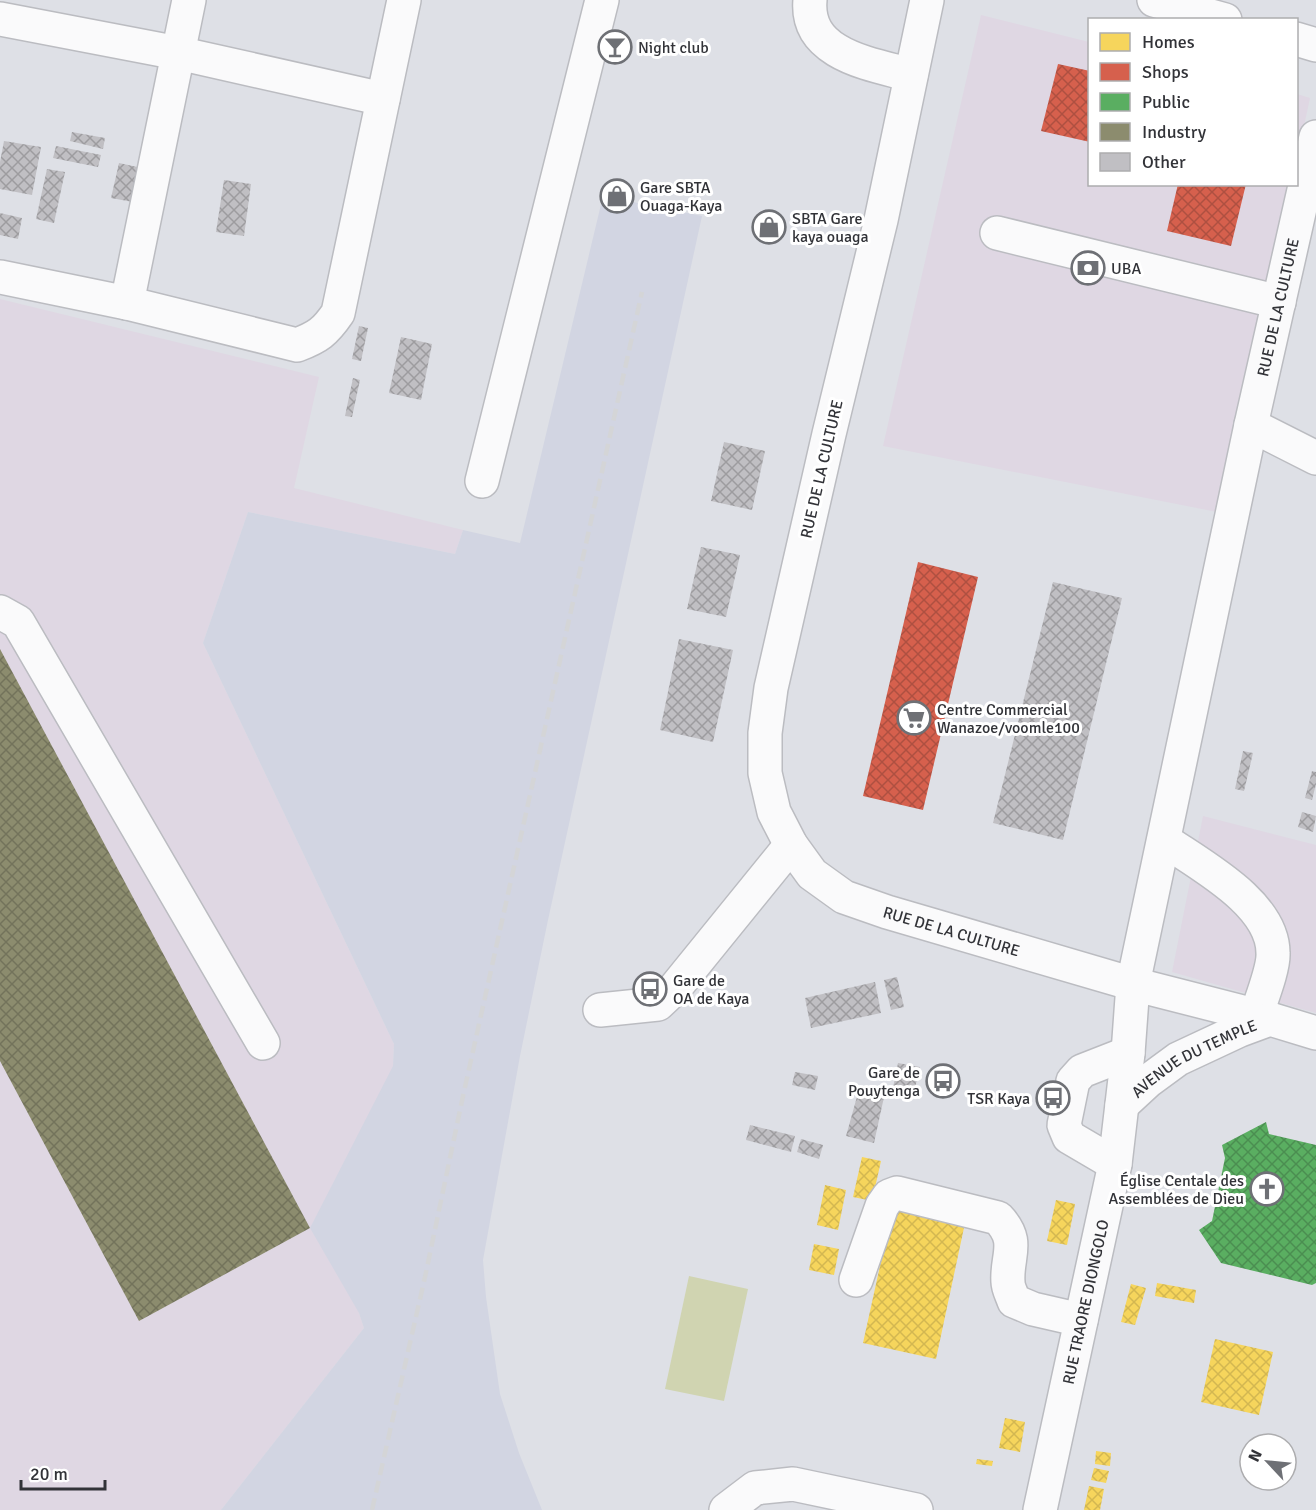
<svg xmlns="http://www.w3.org/2000/svg" width="1316" height="1510" font-family="Signika,sans-serif">
	<style>
		.commercial { fill: #dfd7e3 }
		.built { fill: #d2d5e2 }
		.pitch { fill: #d0d4b1 }
		.homes { fill: url(#homes-cross-hatch) }
		.shops { fill: url(#shops-cross-hatch) }
		.public { fill: url(#public-cross-hatch) }
		.industry { fill: url(#industry-cross-hatch) }
		.building { fill: url(#building-cross-hatch) }
		.lines { fill: none; stroke-linecap: round; stroke-linejoin: round }
		.minor-casing { stroke: #bbbcc1; stroke-width: 36 }
		.minor { stroke: #fafafb; stroke-width: 33 }
		.rail { stroke: #d4d5d7; stroke-width: 4.5; stroke-dasharray: 12 6; stroke-linecap: butt }
		.labels { text-anchor: middle; stroke-width: 6; stroke-linejoin: round; paint-order: stroke }
		.poi-label { font-size: 16px; fill: #323338; stroke: #fff; text-anchor: start }
		.street-label { font-size: 16px; fill: #323338; stroke: #fff }
	</style>
	<defs>
		<pattern id="homes-cross-hatch" width="8" height="8" patternUnits="userSpaceOnUse" patternTransform="scale(1.5)"><rect width="8" height="8" fill="#f6d55c"/><path d="M0 0l8 8M0 8l8-8" fill="none" stroke="#d3b751"/></pattern>
		<pattern id="shops-cross-hatch" width="8" height="8" patternUnits="userSpaceOnUse" patternTransform="scale(1.5)"><rect width="8" height="8" fill="#d6604d"/><path d="M0 0l8 8M0 8l8-8" fill="none" stroke="#ae5041"/></pattern>
		<pattern id="public-cross-hatch" width="8" height="8" patternUnits="userSpaceOnUse" patternTransform="scale(1.5)"><rect width="8" height="8" fill="#5aae61"/><path d="M0 0l8 8M0 8l8-8" fill="none" stroke="#4b8e51"/></pattern>
		<pattern id="industry-cross-hatch" width="8" height="8" patternUnits="userSpaceOnUse" patternTransform="scale(1.5)"><rect width="8" height="8" fill="#8c8c6e"/><path d="M0 0l8 8M0 8l8-8" fill="none" stroke="#73735b"/></pattern>
		<pattern id="building-cross-hatch" width="8" height="8" patternUnits="userSpaceOnUse" patternTransform="scale(1.5)"><rect width="8" height="8" fill="#c0bfc3"/><path d="M0 0l8 8M0 8l8-8" fill="none" stroke="#9d9c9f"/></pattern>
	</defs>
	<rect width="100%" height="100%" fill="#dee0e6"/>
	<path class="commercial" d="M981 15 1089 42 1090 184 1291 185 1217 512 883 446Z
		M1297 94 1310 98 1297 159Z
		M0 299 319 377 294 488 463 530 455 554 248 512 203 643 394 1044 393 1066 359 1313 364 1328 221 1510H0Z
		M1203 816 1316 845V1013L1172 972Z"/>
	<path class="built" d="M603 196 702 216 548 920 520 1056 483 1260 486 1297 500 1394 519 1453 542 1510H221L364 1328 359 1313 310 1228 393 1066 394 1044 203 643 248 512 455 554 463 530 520 543Z"/>
	<path class="pitch" d="M689 1276 748 1289 724 1401 665 1389Z"/>
	<path class="homes" d="M862 1157 881 1161 872 1201 853 1197Z
		M825 1185 846 1190 838 1230 817 1225Z
		M1056 1200 1075 1204 1067 1245 1047 1241Z
		M893 1207 965 1223 936 1359 863 1343Z
		M814 1244 839 1249 834 1275 809 1270Z
		M1157 1283 1196 1290 1194 1303 1155 1296Z
		M1131 1284 1146 1288 1135 1325 1121 1322Z
		M1215 1339 1273 1352 1259 1415 1201 1402Z
		M1005 1418 1025 1422 1020 1452 999 1448Z
		M1096 1451 1111 1453 1110 1466 1095 1464Z
		M977 1459 993 1461 992 1466 976 1464Z
		M1094 1468 1109 1471 1106 1483 1091 1480Z
		M1089 1486 1104 1489 1100 1510H1084Z"/>
	<path class="shops" d="M1058 64 1090 71V142L1041 131Z
		M1178 184H1246L1231 246 1167 231Z
		M918 562 978 577 923 810 863 796Z"/>
	<path class="public" d="M1266 1122 1269 1134 1316 1145V1283L1312 1285 1221 1263 1199 1230 1212 1221 1225 1158 1222 1145Z"/>
	<path class="industry" d="M0 649 310 1228 139 1321 0 1061Z"/>
	<path class="building" d="M72 132 105 138 103 149 70 141Z
		M4 141 41 147 32 195 0 189V162Z
		M56 146 101 155 98 167 53 158Z
		M119 163 151 170 144 204 111 198Z
		M47 169 65 172 54 223 36 219Z
		M224 180 251 184 244 236 216 232Z
		M0 213 22 218 18 239 0 235Z
		M359 326 368 328 361 361 352 359Z
		M401 337 432 344 421 400 389 393Z
		M353 378 360 380 352 417 345 416Z
		M724 442 765 451 752 510 711 501Z
		M701 547 740 555 726 617 687 609Z
		M1053 582 1122 598 1063 840 993 823Z
		M679 639 733 650 713 742 660 730Z
		M1243 751 1253 753 1244 791 1235 789Z
		M1312 771 1316 772V784L1312 800 1305 798Z
		M1302 812 1316 816 1313 832 1298 827Z
		M897 977 904 1007 891 1010 884 980Z
		M875 982 881 1013 811 1028 805 998Z
		M898 1063 920 1067 914 1092 893 1088Z
		M795 1072 818 1076 815 1090 792 1085Z
		M858 1093 884 1097 874 1143 846 1136Z
		M750 1125 795 1136 791 1152 746 1140Z
		M801 1139 823 1145 819 1159 797 1152Z"/>
	<g class="lines">
		<g class="minor-casing">
			<g id="minor">
				<path d="M810 0C805 55 871 64 911 75"/>
				<path id="s1" d="M927 0 881 220 829 434 771 688 765 733V773L774 812 791 845 812 874 844 897 887 912 1133 984 1270 1019 1316 1033"/>
				<path d="M1154 0 1225 20"/>
				<path d="M0 19 178 53 383 99"/>
				<path d="M1296 39 1316 45"/>
				<path d="M997 233 1279 302"/>
				<path d="M0 277 127 303 297 345C318 337 325 332 338 313L404 0"/>
				<path d="M127 303 189 0"/>
				<path d="M1251 425 1316 458"/>
				<path d="M482 481 602 0"/>
				<path d="M0 612 18 622 263 1043"/>
				<path d="M1164 840C1200 865 1273 903 1273 953 1274 968 1261 1000 1256 1016"/>
				<path d="M600 1010 658 1004 675 988 791 845"/>
				<path id="s2" d="M1122 1105 1148 1081 1178 1059 1240 1030 1270 1019"/>
				<path d="M1115 1164 1069 1137 1064 1125 1073 1081 1082 1071 1128 1053"/>
				<path d="M856 1280 882 1206 889 1196 897 1193 998 1218C1021 1242 1006 1256 1008 1282 1008 1288 1012 1295 1014 1301L1033 1309 1081 1320"/>
				<path d="M726 1510 755 1488 793 1484 916 1510"/>
				<path id="s3" d="M1040 1510 1115 1164 1128 1053 1133 984 1251 425 1316 137"/>
			</g>
		</g>
		<use href="#minor" class="minor"/>
		<path class="rail" d="M372 1510 425 1277 463 1096 642 292"/>
	</g>
	<defs>
		<g id="bar-ring" transform="scale(1.725)"><circle r="9.5" fill="#fff" stroke="#6e7075" stroke-width="1.5"/><path d="M-6-5H6L.8 .8V4.5H3.5V6h-7V4.5H-.8V.8Z" fill="#6e7075"/></g>
		<g id="shop-ring" transform="scale(1.725)"><circle r="9.5" fill="#fff" stroke="#6e7075" stroke-width="1.5"/><path d="M-5-2.5h2.3a2.7 3.5 0 0 1 5.4 0H5L5.5 6h-11ZM-1.5-2.5h3a1.5 2.3 0 0 0-3 0Z" fill="#6e7075"/></g>
		<g id="bank-ring" transform="scale(1.725)"><circle r="9.5" fill="#fff" stroke="#6e7075" stroke-width="1.5"/><path d="M-6-4H6V4H-6ZM0-2.3a2.3 2.3 0 1 0 0 4.6a2.3 2.3 0 1 0 0-4.6Z" fill="#6e7075"/></g>
		<g id="supermarket-ring" transform="scale(1.725)"><circle r="9.5" fill="#fff" stroke="#6e7075" stroke-width="1.5"/><path d="M-6-5.5h2.5l.6 2H6L4.5 2H-2.5L-4.4-4H-6ZM-1.5 3.2a1.3 1.3 0 1 0 .1 0ZM3 3.2a1.3 1.3 0 1 0 .1 0Z" fill="#6e7075"/></g>
		<g id="bus-ring" transform="scale(1.725)"><circle r="9.5" fill="#fff" stroke="#6e7075" stroke-width="1.5"/><path d="M-5-6H5V4H4V6H2V4H-2V6H-4V4H-5ZM-3.5-4V0h7V-4ZM-3.5 1.2v1.5H-2V1.2ZM2 1.2v1.5H3.5V1.2Z" fill="#6e7075"/></g>
		<g id="church-ring" transform="scale(1.725)"><circle r="9.5" fill="#fff" stroke="#6e7075" stroke-width="1.5"/><path d="M-1.2-6h2.4v3.5h3.3v2.4h-3.3V6h-2.4V-.1h-3.3v-2.4h3.3Z" fill="#6e7075"/></g>
	</defs>
	<g fill-rule="evenodd">
		<use href="#bar-ring" x="615" y="47"/>
		<use href="#shop-ring" x="617" y="196"/>
		<use href="#shop-ring" x="769" y="227"/>
		<use href="#bank-ring" x="1088" y="268"/>
		<use href="#supermarket-ring" x="914" y="718"/>
		<use href="#bus-ring" x="650" y="989"/>
		<use href="#bus-ring" x="943" y="1081"/>
		<use href="#bus-ring" x="1053" y="1098"/>
		<use href="#church-ring" x="1267" y="1189"/>
	</g>
	<g class="labels">
		<g class="poi-label">
			<text x="638" y="53">Night club</text>
			<text x="640" y="193">Gare SBTA<tspan x="640" dy="18">Ouaga-Kaya</tspan></text>
			<text x="792" y="224">SBTA Gare<tspan x="792" dy="18">kaya ouaga</tspan></text>
			<text x="1111" y="274">UBA</text>
			<text x="937" y="715">Centre Commercial<tspan x="937" dy="18">Wanazoe/voomle100</tspan></text>
			<text x="673" y="986">Gare de<tspan x="673" dy="18">OA de Kaya</tspan></text>
			<text x="920" y="1078" text-anchor="end">Gare de<tspan x="920" dy="18">Pouytenga</tspan></text>
			<text x="1030" y="1104" text-anchor="end">TSR Kaya</text>
			<text x="1244" y="1186" text-anchor="end">Église Centale des<tspan x="1244" dy="18">Assemblées de Dieu</tspan></text>
		</g>
		<g class="street-label">
			<text dy="6" stroke="none"><textPath href="#s3" startOffset="1227">RUE DE LA CULTURE</textPath></text>
			<text transform="translate(821 469) rotate(-77)" y="6">RUE DE LA CULTURE</text>
			<text dy="6" stroke="none"><textPath href="#s1" startOffset="1056">RUE DE LA CULTURE</textPath></text>
			<text dy="6" stroke="none"><textPath href="#s2" startOffset="87">AVENUE DU TEMPLE</textPath></text>
			<text dy="6" stroke="none"><textPath href="#s3" startOffset="213">RUE TRAORE DIONGOLO</textPath></text>
		</g>
	</g>
	<rect x="1088" y="18" width="210" height="168" fill="#ffffff" stroke="#adadaf" stroke-width="1.5"/>
	<rect x="1100" y="33" width="30" height="18" fill="#f6d55c" stroke="#adadaf" stroke-width="1.5"/>
	<text x="1142" y="48" font-size="18" fill="#323338">Homes</text>
	<rect x="1100" y="63" width="30" height="18" fill="#d6604d" stroke="#adadaf" stroke-width="1.5"/>
	<text x="1142" y="78" font-size="18" fill="#323338">Shops</text>
	<rect x="1100" y="93" width="30" height="18" fill="#5aae61" stroke="#adadaf" stroke-width="1.5"/>
	<text x="1142" y="108" font-size="18" fill="#323338">Public</text>
	<rect x="1100" y="123" width="30" height="18" fill="#8c8c6e" stroke="#adadaf" stroke-width="1.5"/>
	<text x="1142" y="138" font-size="18" fill="#323338">Industry</text>
	<rect x="1100" y="153" width="30" height="18" fill="#c0bfc3" stroke="#adadaf" stroke-width="1.5"/>
	<text x="1142" y="168" font-size="18" fill="#323338">Other</text>
	<g transform="translate(1268 1462) rotate(296)"><circle r="28" fill="#ffffff" stroke="#adadaf" stroke-width="1.5"/>
	<path d="M0-4.5L10 22L0 15L-10 22Z" fill="#6e7075"/>
	<text y="-9" font-size="16" font-weight="bold" text-anchor="middle" fill="#323338">N</text>
	</g>
	<path d="M21 1480v9h84v-9" fill="none" stroke="#323338" stroke-width="3"/>
	<text x="30" y="1480" font-size="18" fill="#323338" stroke="#ffffff" stroke-width="4.5" paint-order="stroke">20 m</text>
</svg>
